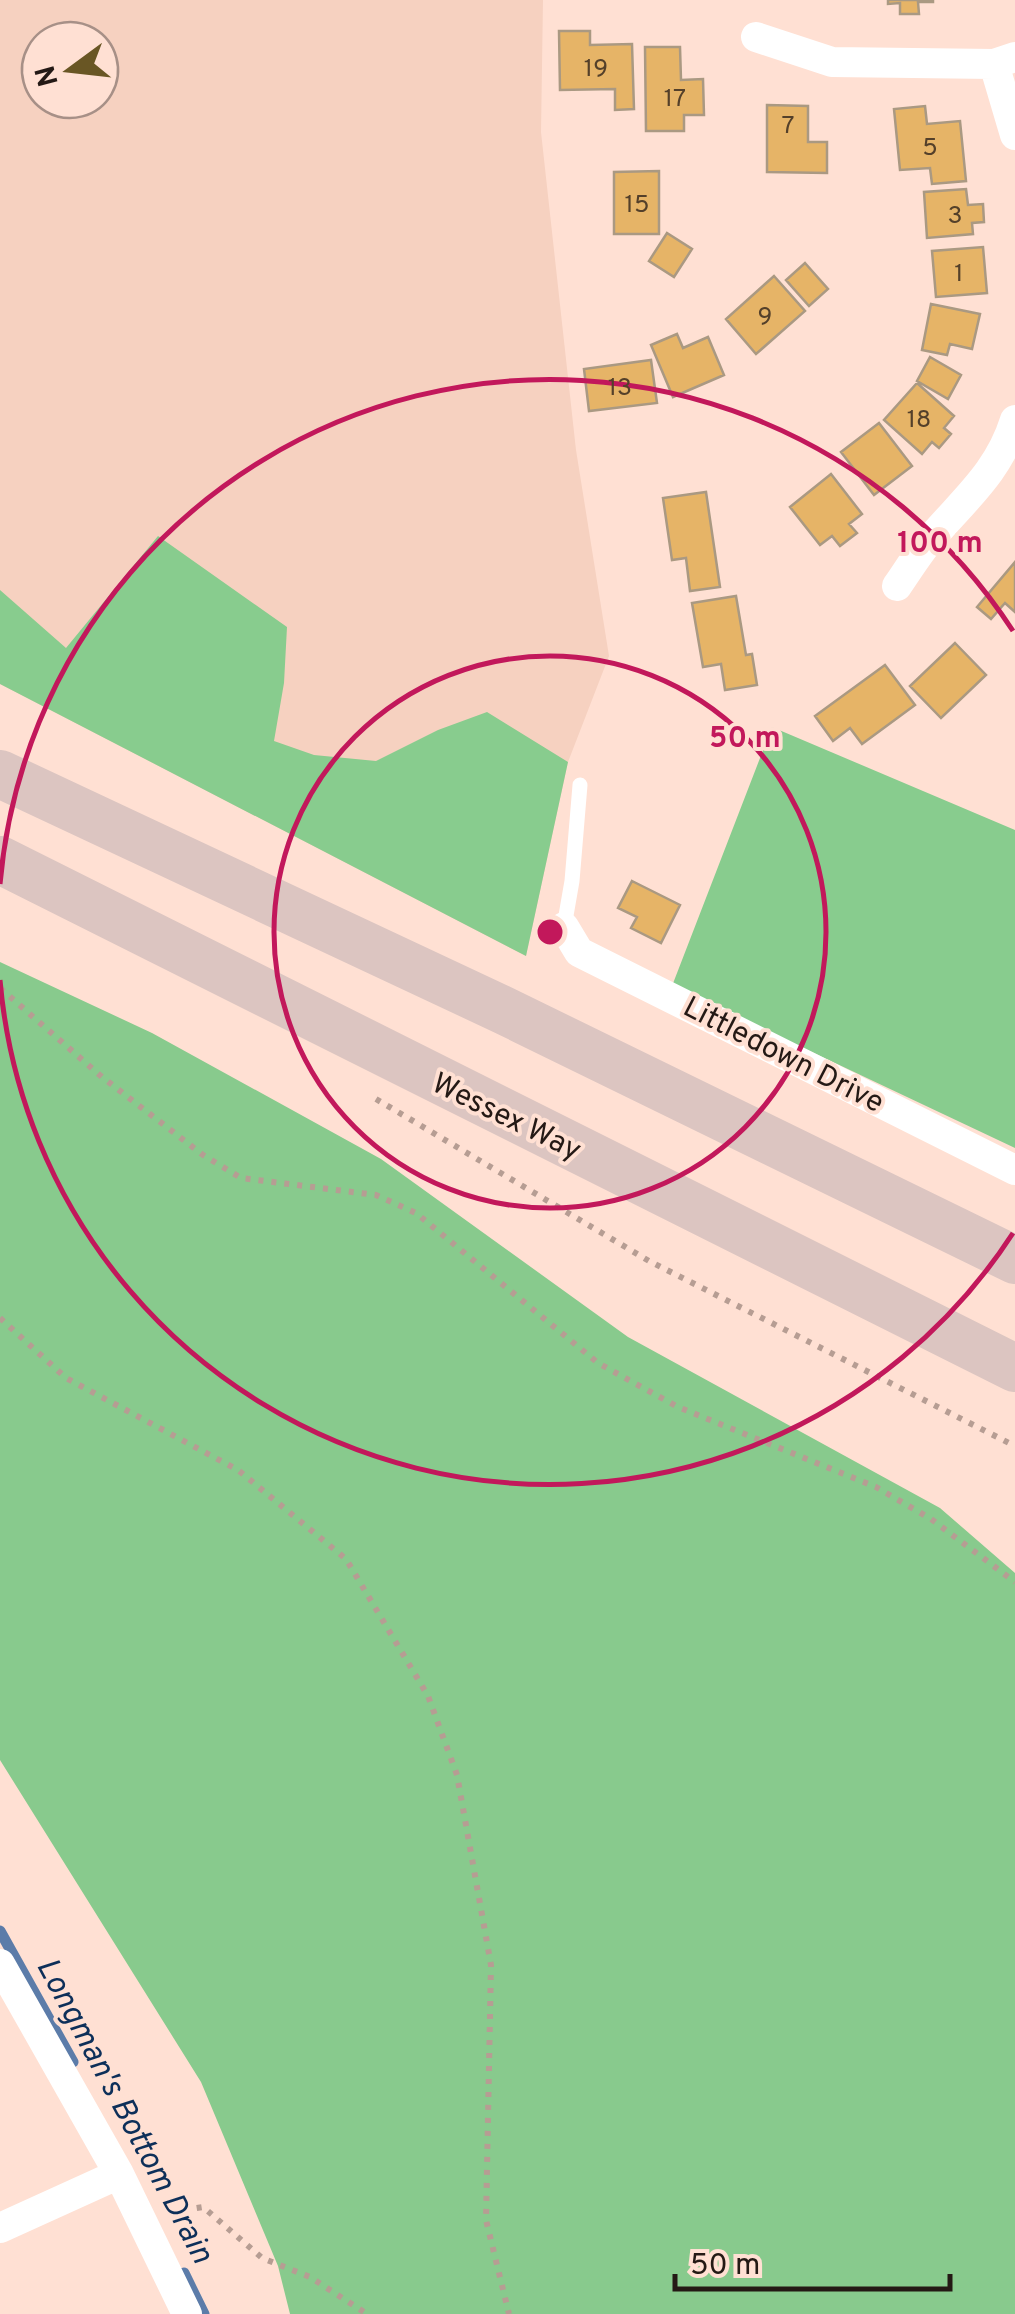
<svg xmlns="http://www.w3.org/2000/svg" width="1015" height="2314" font-family="Overpass,sans-serif">
	<style>
		.built { fill: #f6d1c0; fill-rule: evenodd }
		.green { fill: #88ca8d }
		.forest { fill: #88cc8e }
		.lines { fill: none; stroke-linecap: round; stroke-linejoin: round }
		.stream { stroke: #5c7ca9; stroke-width: 11 }
		.building { fill: #e6b467; stroke: #aa9982; stroke-width: 2.5 }
		.path { stroke: #b69d93; stroke-width: 6; stroke-dasharray: 5 8; stroke-linecap: butt }
		.service { stroke: #fff; stroke-width: 15 }
		.minor { stroke: #fff; stroke-width: 30 }
		.trunk { stroke: #dcc5c1; stroke-width: 48 }
		.ring { fill: none; stroke: #c2185b; stroke-width: 5 }
		.labels { text-anchor: middle; stroke-width: 8; stroke-linejoin: round; paint-order: stroke }
		.number-label { font-size: 25px; fill: #54402a }
		.street-label { font-size: 30px; fill: #241915; stroke: #ffe0d3 }
		.water-label { font-size: 32px; font-style: italic; fill: #0d2f59; stroke: #ffe0d3 }
		.centre { fill: #c2185b; stroke: #ffe0d3; stroke-width: 5 }
		.ring-label { font-size: 30px; text-anchor: middle; font-weight: bold; fill: #c2185b; stroke: #ffe0d3; stroke-width: 8; stroke-linejoin: round; paint-order: stroke }
	</style>
	<rect width="100%" height="100%" fill="#ffe0d3"/>
	<path class="built" d="M0 0H543L541 132 576 450 609 656 568 762 526 956 0 684ZM40 40H100V100H40Z"/>
	<path class="green" d="M0 962 152 1033 381 1159 628 1337 940 1508 1015 1573V2314H290L278 2266 201 2082 0 1760Z"/>
	<path class="forest" d="M158 536 287 627 284 683 274 741 314 755 376 761 438 730 487 712 568 762 526 956 0 684V590L66 648Z
		M772 727 1015 830V1148L672 986Z"/>
	<g class="lines">
		<path class="stream" d="M0 1931 73 2062
			M184 2273 204 2314"/>
	</g>
	<path class="building" d="M888 0H933V2H918L919 14H900V3L888 4Z
		M559 31H590V45L632 44 634 109 615 110V89L560 90Z
		M645 47H680L681 80 703 79 704 115H684V131H646Z
		M767 105 808 106V142H827V173L767 172Z
		M925 106 927 124 960 121 966 181 932 184 930 168 900 170 894 109Z
		M659 171V234H614V172Z
		M966 189 968 205 983 204 984 222 972 223 973 234 927 238 924 192Z
		M667 233 692 249 674 277 649 261Z
		M983 247 987 293 936 297 932 251Z
		M805 263 828 289 809 306 786 280Z
		M774 276 805 311 756 354 726 319Z
		M931 304 980 314 972 349 950 344 947 355 922 350Z
		M677 334 683 348 708 337 724 375 673 397 651 345Z
		M930 357 961 375 948 399 917 381Z
		M651 360 657 403 589 411 584 369Z
		M917 383 954 416 944 428 951 434 939 448 932 442 922 454 884 420Z
		M879 423 912 466 874 495 841 452Z
		M831 474 862 514 849 524 857 533 840 546 832 536 820 545 790 507Z
		M706 492 720 587 690 591 686 558 672 560 663 498Z
		M1015 562V612L1005 603 991 619 977 607Z
		M736 596 746 655 752 654 757 685 725 690 721 664 703 667 692 603Z
		M955 643 986 675 941 718 910 686Z
		M885 665 915 705 862 744 850 728 833 741 815 716Z
		M632 881 680 905 661 943 631 928 637 917 618 908Z"/>
	<g class="lines">
		<path class="path" d="M0 988 102 1077 203 1155 241 1178 376 1195 416 1213 598 1363 678 1407 876 1487 931 1519 1015 1582
			M376 1099 649 1261 1015 1446
			M0 1318 66 1378 238 1470 346 1559 428 1696 457 1775 491 1965 486 2220 509 2314
			M171 2212 203 2207 262 2258 310 2277 367 2314"/>
		<path class="service" d="M564 927 572 881 580 785"/>
		<path class="minor" d="M756 37 832 62 994 64 1015 57
			M994 64 1015 135
			M897 586C909 569 920 550 934 535 967 497 999 471 1015 420
			M564 927 579 952 1015 1170
			M0 1964 119 2174 187 2314
			M0 2228 119 2174"/>
		<path class="trunk" d="M0 774 503 1010 1015 1260
			M0 860 1015 1368"/>
	</g>
	<g class="ring">
		<circle cx="550" cy="932" r="276"/>
		<path d="M1013 1233A552 552 0 0 1 0 980M0 884A552 552 0 0 1 1013 631"/>
	</g>
	<g class="labels">
		<g class="number-label">
			<text x="596" y="76">19</text>
			<text x="675" y="106">17</text>
			<text x="788" y="133">7</text>
			<text x="930" y="155">5</text>
			<text x="637" y="212">15</text>
			<text x="955" y="223">3</text>
			<text x="959" y="281">1</text>
			<text x="765" y="324">9</text>
			<text x="620" y="395">13</text>
			<text x="919" y="427">18</text>
		</g>
		<g class="street-label">
			<text transform="translate(784 1054) rotate(27)" y="10">Littledown Drive</text>
			<text transform="translate(507 1116) rotate(26)" y="10">Wessex Way</text>
		</g>
		<g class="water-label">
			<text transform="translate(126 2110) rotate(62)" y="11">Longman's Bottom Drain</text>
		</g>
	</g>
	<circle cx="550" cy="932" r="15" class="centre"/>
	<g class="ring-label">
		<text x="940" y="552">100 m</text>
		<text x="745" y="747">50 m</text>
	</g>
	<g transform="translate(70 70) rotate(255)"><circle r="48" fill="#ffe0d3" stroke="#a79087" stroke-width="2.5"/>
	<path d="M0-8L18 38L0 25L-18 38Z" fill="#695624"/>
	<text y="-15" font-size="28" font-weight="bold" text-anchor="middle" fill="#241915">N</text>
	</g>
	<path d="M675 2274v15h275v-15" fill="none" stroke="#241915" stroke-width="5"/>
	<text x="690" y="2274" font-size="30" fill="#241915" stroke="#ffe0d3" stroke-width="8" paint-order="stroke">50 m</text>
</svg>
